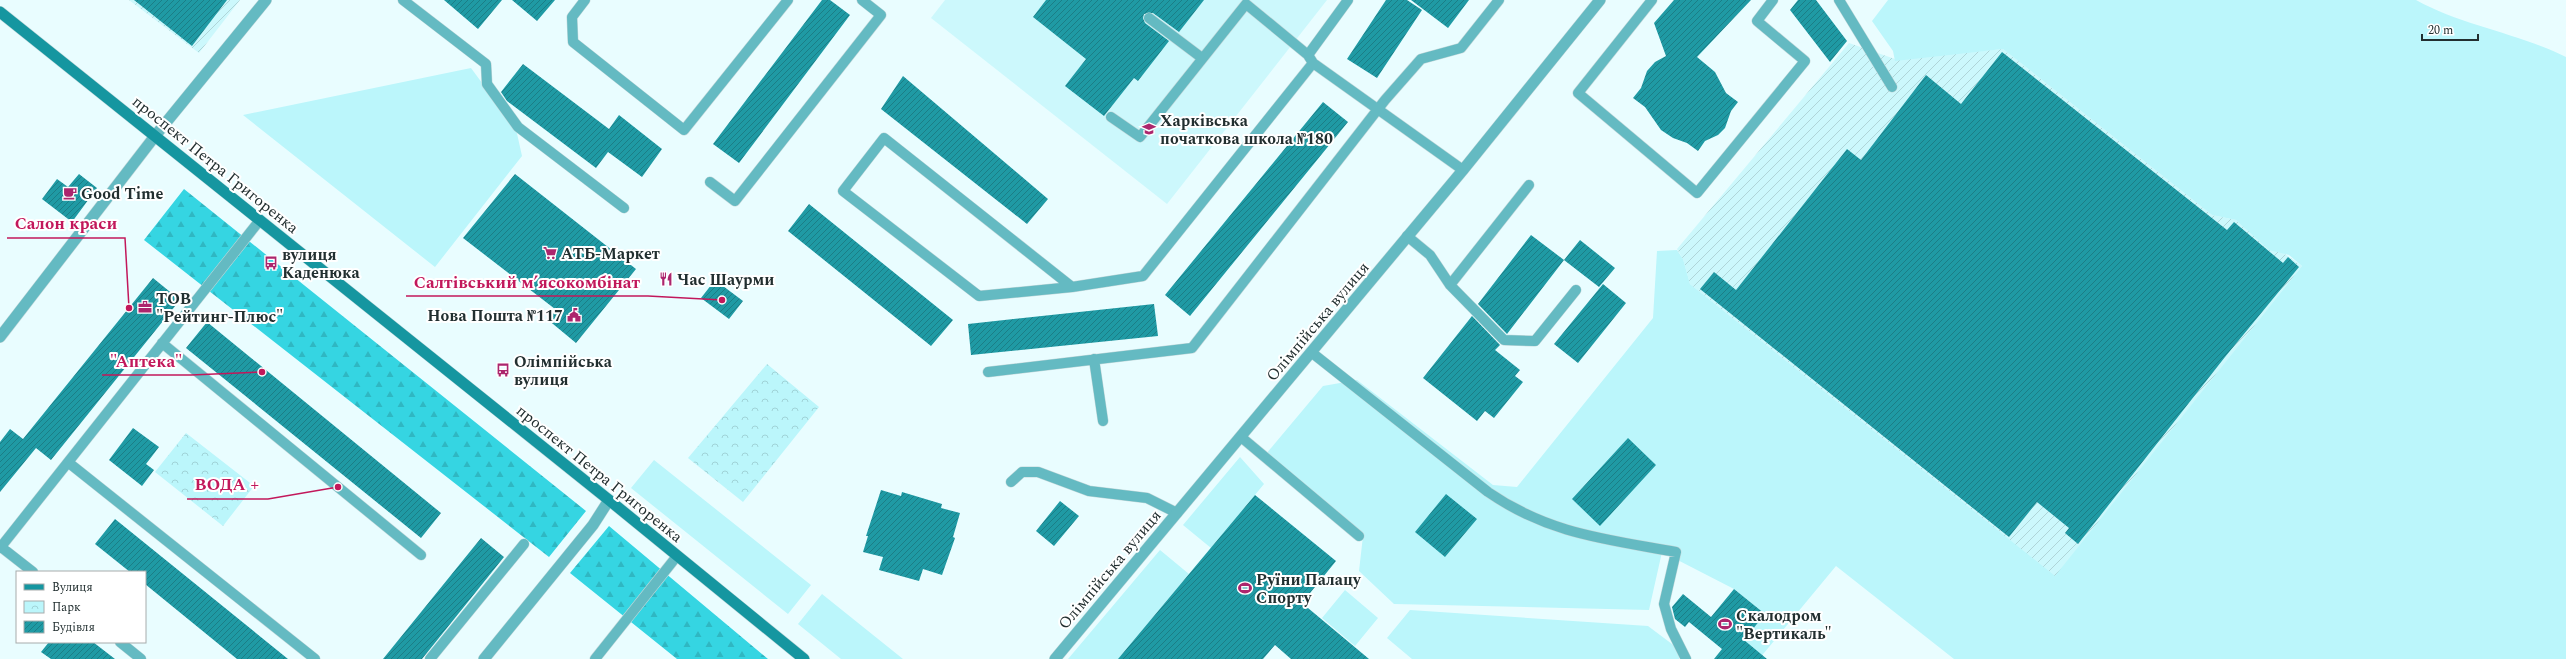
<svg xmlns="http://www.w3.org/2000/svg" width="2566" height="659" font-family="Spectral,serif">
	<style>
		.built { fill: #ccf8fc }
		.industrial { fill: url(#industrial-furrows) }
		.grass { fill: #bbf6fb }
		.forest { fill: url(#forest-firs) }
		.park { fill: url(#park-crowns) }
		.building { fill: url(#building-hatch) }
		.lines { fill: none; stroke-linecap: round; stroke-linejoin: round }
		.service-casing { stroke: #c5d8da; stroke-width: 11 }
		.minor-casing { stroke: #c5d8da; stroke-width: 12 }
		.tertiary-casing { stroke: #c5d8da; stroke-width: 12 }
		.secondary-casing { stroke: #c5d8da; stroke-width: 12 }
		.service { stroke: #64bac2; stroke-width: 10 }
		.minor { stroke: #64bac2; stroke-width: 11 }
		.tertiary { stroke: #64bac2; stroke-width: 11 }
		.secondary { stroke: #1596a0; stroke-width: 11 }
		.labels { text-anchor: middle; stroke-width: 4; stroke-linejoin: round; paint-order: stroke }
		.poi-label { font-size: 16px; font-weight: bold; fill: #222f30; stroke: #fff; text-anchor: start }
		.street-label { font-size: 16px; fill: #222f30; stroke: #fff }
		.leader { fill: none; stroke: #c2185b; stroke-width: 1.5 }
		.callout-dot { fill: #c2185b; stroke: #fff; stroke-width: 1.5 }
		.callout-label { font-size: 17px; text-anchor: middle; font-weight: bold; fill: #c2185b; stroke: #fff; stroke-width: 4; stroke-linejoin: round; paint-order: stroke }
	</style>
	<defs>
		<pattern id="industrial-furrows" width="10" height="10" patternUnits="userSpaceOnUse"><rect width="10" height="10" fill="#ccf8fc"/><path d="M-1 1l2-2M0 10L10 0M9 11l2-2" fill="none" stroke="#afd5d8"/></pattern>
		<pattern id="forest-firs" width="22" height="20" patternUnits="userSpaceOnUse"><rect width="22" height="20" fill="#35d5e2"/><path d="M5 1l3.5 6h-7zM16 11l3.5 6h-7z" fill="#2fb7c2"/></pattern>
		<pattern id="park-crowns" width="20" height="18" patternUnits="userSpaceOnUse"><rect width="20" height="18" fill="#bbf6fb"/><path d="M2 6a3 3 0 1 1 6 0M12 15a3 3 0 1 1 6 0" fill="none" stroke="#a0d3d7"/></pattern>
		<pattern id="building-hatch" width="6" height="6" patternUnits="userSpaceOnUse"><rect width="6" height="6" fill="#1f9aa4"/><path d="M-1 1l2-2M0 6l6-6M5 7l2-2" fill="none" stroke="#1b7e86"/></pattern>
	</defs>
	<rect width="100%" height="100%" fill="#e9fdff"/>
	<path class="built" d="M945 0H1327L1167 204 931 18Z"/>
	<path class="industrial" d="M129 0H240L199 53Z
		M1849 43 1895 59 2003 49 2212 215 2236 220 2302 266 2055 577 1690 284 1683 259 1677 249Z"/>
	<path class="grass" d="M1888 0H2416C2463 26 2518 33 2566 57V659H1954L1836 566 1759 659 1744 640 1765 614 1734 589 1662 552 1649 610 1394 604 1359 571 1363 536 1266 454 1323 386 1357 380 1493 485 1517 487 1653 318 1657 251 1677 250 1683 259 1690 284 2055 576 2302 266 2289 255 2269 250 2236 220 2212 215 2003 49 1895 61 1893 51 1872 21Z
		M471 68 516 129 522 156 435 267 243 115Z
		M1240 457 1264 484 1211 548 1183 525Z
		M654 460 811 585 788 614 631 488Z
		M1160 550 1189 574 1118 659H1068Z
		M1345 590 1378 618 1355 646 1322 618Z
		M822 594 903 659H841L798 624Z
		M1410 610 1648 626 1680 650 1679 659H1412L1387 638Z"/>
	<path class="forest" d="M184 189 586 511 549 557 144 240Z
		M609 526 768 659H677L570 573Z"/>
	<path class="park" d="M767 364 819 407 743 502 688 458Z
		M186 433 254 486 223 526 155 472Z"/>
	<path class="building" d="M134 0H227L192 46Z
		M444 0H502L478 29Z
		M512 0H555L537 21Z
		M822 0H830L850 15 739 163 713 144Z
		M1046 0H1204L1179 32 1153 13 1144 14 1143 18 1145 23 1169 41 1138 81 1134 78 1104 116 1065 86 1086 59 1033 17Z
		M1386 0H1407L1422 10 1377 78 1347 59Z
		M1411 0H1469L1448 28Z
		M1674 0H1751L1697 57 1715 72 1726 93 1738 102 1731 111 1725 128 1718 135 1705 141 1698 151 1687 143 1673 138 1661 130 1645 107 1633 98 1641 88 1647 71 1655 62 1666 56 1654 23Z
		M1798 0H1816L1847 41 1830 62 1790 10Z
		M2002 52 2227 230 2234 222 2283 263 2288 257 2299 267 2225 357 2078 544 2065 533 2069 528 2037 502 2009 537 1700 289 1714 272 1736 290 1847 149 1861 160 1926 75 1961 104Z
		M523 64 609 129 619 115 662 149 642 177 608 152 596 168 507 101 501 92Z
		M903 76 1048 199 1027 224 881 109Z
		M1323 102 1348 122 1190 316 1165 295Z
		M79 174 97 188 72 222 42 199 57 179 68 187Z
		M515 174 636 269 576 343 547 319 555 309 463 238Z
		M809 204 953 320 931 346 788 231Z
		M1531 235 1564 260 1507 334 1478 304Z
		M1580 240 1615 268 1599 287 1564 260Z
		M153 278 180 300 51 460 36 448 0 492V442L10 429 23 439Z
		M715 280 743 301 729 319 701 298Z
		M1603 284 1626 303 1578 363 1554 344Z
		M1154 304 1158 336 971 355 968 324Z
		M1472 316 1500 345 1495 350 1520 370 1515 376 1523 382 1494 418 1485 411 1477 421 1423 378Z
		M207 322 441 513 421 538 186 348Z
		M133 428 159 447 146 464 154 470 142 486 109 460Z
		M1628 438 1656 465 1600 526 1572 499Z
		M881 490 901 496 902 492 942 504 941 508 960 513 953 537 955 538 942 575 923 569 919 581 879 570 883 557 863 552 868 536H866Z
		M1446 494 1477 519 1445 557 1415 532Z
		M1255 495 1336 561 1302 603 1369 659H1291L1275 645 1263 659H1118Z
		M1060 501 1079 516 1054 546 1036 531Z
		M115 519 288 659H237L145 584V572H130L95 544Z
		M481 538 504 557 422 659H383Z
		M1734 589 1765 614 1744 640 1767 659H1714L1722 649 1689 622 1685 627 1675 619 1672 607 1683 594 1711 617Z
		M49 642H93L115 659H51L41 652Z"/>
	<g class="lines">
		<g class="service-casing">
			<path id="service" d="M403 0 486 64 487 84 518 127 624 208
				M585 0 572 17 573 42 684 130 788 0
				M1652 0 1578 93 1697 193 1805 61 1757 21 1773 0
				M1839 0 1892 87
				M1149 18 1202 58
				M1308 55 1348 0
				M1111 117 1140 137 1246 4 1308 55 1313 63
				M710 182 735 201 881 15 862 0
				M1407 236 1430 255 1450 285 1504 340 1535 341 1576 290
				M1450 285 1529 185
				M1072 287 979 296 843 191 884 138 1072 287 1143 276 1313 63 1463 170
				M162 343 421 555
				M1311 352 1488 492C1549 534 1605 539 1676 552L1664 604 1671 629 1686 659
				M1094 359 1103 421
				M988 372 1192 348 1385 100 1421 59 1461 48 1499 0
				M1241 437 1359 536
				M69 463 315 659
				M1011 482 1022 472H1038L1089 491 1147 498 1177 513
				M1 547 33 572
				M0 548 260 220
				M120 642 141 659
				M430 659 524 544
				M595 659 677 556"/>
		</g>
		<g class="minor-casing">
			<path id="minor" d="M484 659 593 525 609 500"/>
		</g>
		<g class="tertiary-casing">
			<path id="tertiary" d="M0 337 155 136 266 0
				M1055 659 1463 170 1600 0"/>
		</g>
		<g class="secondary-casing">
			<path id="secondary" d="M0 12 609 500 804 659"/>
		</g>
		<use href="#service" class="service"/>
		<use href="#minor" class="minor"/>
		<use href="#tertiary" class="tertiary"/>
		<use href="#secondary" class="secondary"/>
	</g>
	<defs>
		<g id="school-bare" transform="scale(1.08)"><path d="M0-5L7-2L0 1L-7-2ZM-4 1L0 2.5L4 1V4Q0 6-4 4Z" fill="#ac266d" stroke="#fff" stroke-width="2.5" paint-order="stroke"/></g>
		<g id="cafe-bare" transform="scale(1.08)"><path d="M-5.5-4.5H6V0H3Q3 3.5 0 3.5H-2.5Q-5.5 3.5-5.5 0ZM3-3.2v2h1.7v-2ZM-6 4.5H4V6H-6Z" fill="#ac266d" stroke="#fff" stroke-width="2.5" paint-order="stroke"/></g>
		<g id="supermarket-bare" transform="scale(1.08)"><path d="M-6-5.5h2.5l.6 2H6L4.5 2H-2.5L-4.4-4H-6ZM-1.5 3.2a1.3 1.3 0 1 0 .1 0ZM3 3.2a1.3 1.3 0 1 0 .1 0Z" fill="#ac266d" stroke="#fff" stroke-width="2.5" paint-order="stroke"/></g>
		<g id="bus-bare" transform="scale(1.08)"><path d="M-5-6H5V4H4V6H2V4H-2V6H-4V4H-5ZM-3.5-4V0h7V-4ZM-3.5 1.2v1.5H-2V1.2ZM2 1.2v1.5H3.5V1.2Z" fill="#ac266d" stroke="#fff" stroke-width="2.5" paint-order="stroke"/></g>
		<g id="restaurant-bare" transform="scale(1.08)"><path d="M-5-6h1v4h1v-4h1v4h1v-4h1v5L-1.5 .5V6h-2V.5L-5-1ZM5-6V6H3V1.5H1.5Q1.5-4 5-6Z" fill="#ac266d" stroke="#fff" stroke-width="2.5" paint-order="stroke"/></g>
		<g id="office-bare" transform="scale(1.08)"><path d="M-6-3h4V-5.5h4V-3h4V5H-6ZM-1-4.5V-3h2v-1.5ZM-6 0V1H6V0Z" fill="#ac266d" stroke="#fff" stroke-width="2.5" paint-order="stroke"/></g>
		<g id="civic-bare" transform="scale(1.08)"><path d="M-.6-6.5H3V-4.5H.6V-3L4-1V1h2V6H-6V1h2V-1L-.6-3ZM-1.2 2.5V6h2.4V2.5Z" fill="#ac266d" stroke="#fff" stroke-width="2.5" paint-order="stroke"/></g>
		<g id="stadium-bare" transform="scale(1.08)"><path d="M0-5a6.5 5 0 1 0 0 10a6.5 5 0 1 0 0-10ZM-3.5-1.8h7v3.6h-7Z" fill="#ac266d" stroke="#fff" stroke-width="2.5" paint-order="stroke"/></g>
	</defs>
	<g fill-rule="evenodd">
		<use href="#school-bare" x="1149" y="129"/>
		<use href="#cafe-bare" x="70" y="193"/>
		<use href="#supermarket-bare" x="550" y="253"/>
		<use href="#bus-bare" x="271" y="263"/>
		<use href="#restaurant-bare" x="666" y="279"/>
		<use href="#office-bare" x="145" y="307"/>
		<use href="#civic-bare" x="574" y="315"/>
		<use href="#bus-bare" x="503" y="370"/>
		<use href="#stadium-bare" x="1245" y="588"/>
		<use href="#stadium-bare" x="1725" y="624"/>
	</g>
	<g class="labels">
		<g class="poi-label">
			<text x="1160" y="126">Харківська<tspan x="1160" dy="18">початкова школа №180</tspan></text>
			<text x="81" y="199">Good Time</text>
			<text x="561" y="259">АТБ-Маркет</text>
			<text x="282" y="260">вулиця<tspan x="282" dy="18">Каденюка</tspan></text>
			<text x="677" y="285">Час Шаурми</text>
			<text x="156" y="304">ТОВ<tspan x="156" dy="18">"Рейтинг-Плюс"</tspan></text>
			<text x="563" y="321" text-anchor="end">Нова Пошта №117</text>
			<text x="514" y="367">Олімпійська<tspan x="514" dy="18">вулиця</tspan></text>
			<text x="1256" y="585">Руїни Палацу<tspan x="1256" dy="18">Спорту</tspan></text>
			<text x="1736" y="621">Скалодром<tspan x="1736" dy="18">"Вертикаль"</tspan></text>
		</g>
		<g class="street-label">
			<text transform="translate(216 164) rotate(39)" y="6">проспект Петра Григоренка</text>
			<text transform="translate(1317 321) rotate(-50)" y="6">Олімпійська вулиця</text>
			<text transform="translate(600 473) rotate(39)" y="6">проспект Петра Григоренка</text>
			<text transform="translate(1109 569) rotate(-50)" y="6">Олімпійська вулиця</text>
		</g>
	</g>
	<path class="leader" d="M129 308L125 238H7M722 300L648 296H406M262 372L191 375H102M338 487L268 499H187"/>
	<g class="callout-dot">
		<circle cx="129" cy="308" r="4"/>
		<circle cx="722" cy="300" r="4"/>
		<circle cx="262" cy="372" r="4"/>
		<circle cx="338" cy="487" r="4"/>
	</g>
	<g class="callout-label">
		<text x="66" y="229">Салон краси</text>
		<text x="527" y="288">Салтівський мʼясокомбінат</text>
		<text x="146" y="367">"Аптека"</text>
		<text x="227" y="490">ВОДА +</text>
	</g>
	<rect x="16" y="571" width="130" height="72" fill="#ffffff" stroke="#a7acac"/>
	<rect x="24" y="584" width="20" height="6" fill="#1596a0" stroke="#a7acac"/>
	<text x="52" y="591" font-size="12" fill="#222f30">Вулиця</text>
	<rect x="24" y="601" width="20" height="12" fill="url(#park-crowns)" stroke="#a7acac"/>
	<text x="52" y="611" font-size="12" fill="#222f30">Парк</text>
	<rect x="24" y="621" width="20" height="12" fill="url(#building-hatch)" stroke="#a7acac"/>
	<text x="52" y="631" font-size="12" fill="#222f30">Будівля</text>
	<path d="M2422 34v6h56v-6" fill="none" stroke="#222f30" stroke-width="2"/>
	<text x="2428" y="34" font-size="12" fill="#222f30" stroke="#ffffff" stroke-width="3" paint-order="stroke">20 m</text>
</svg>
